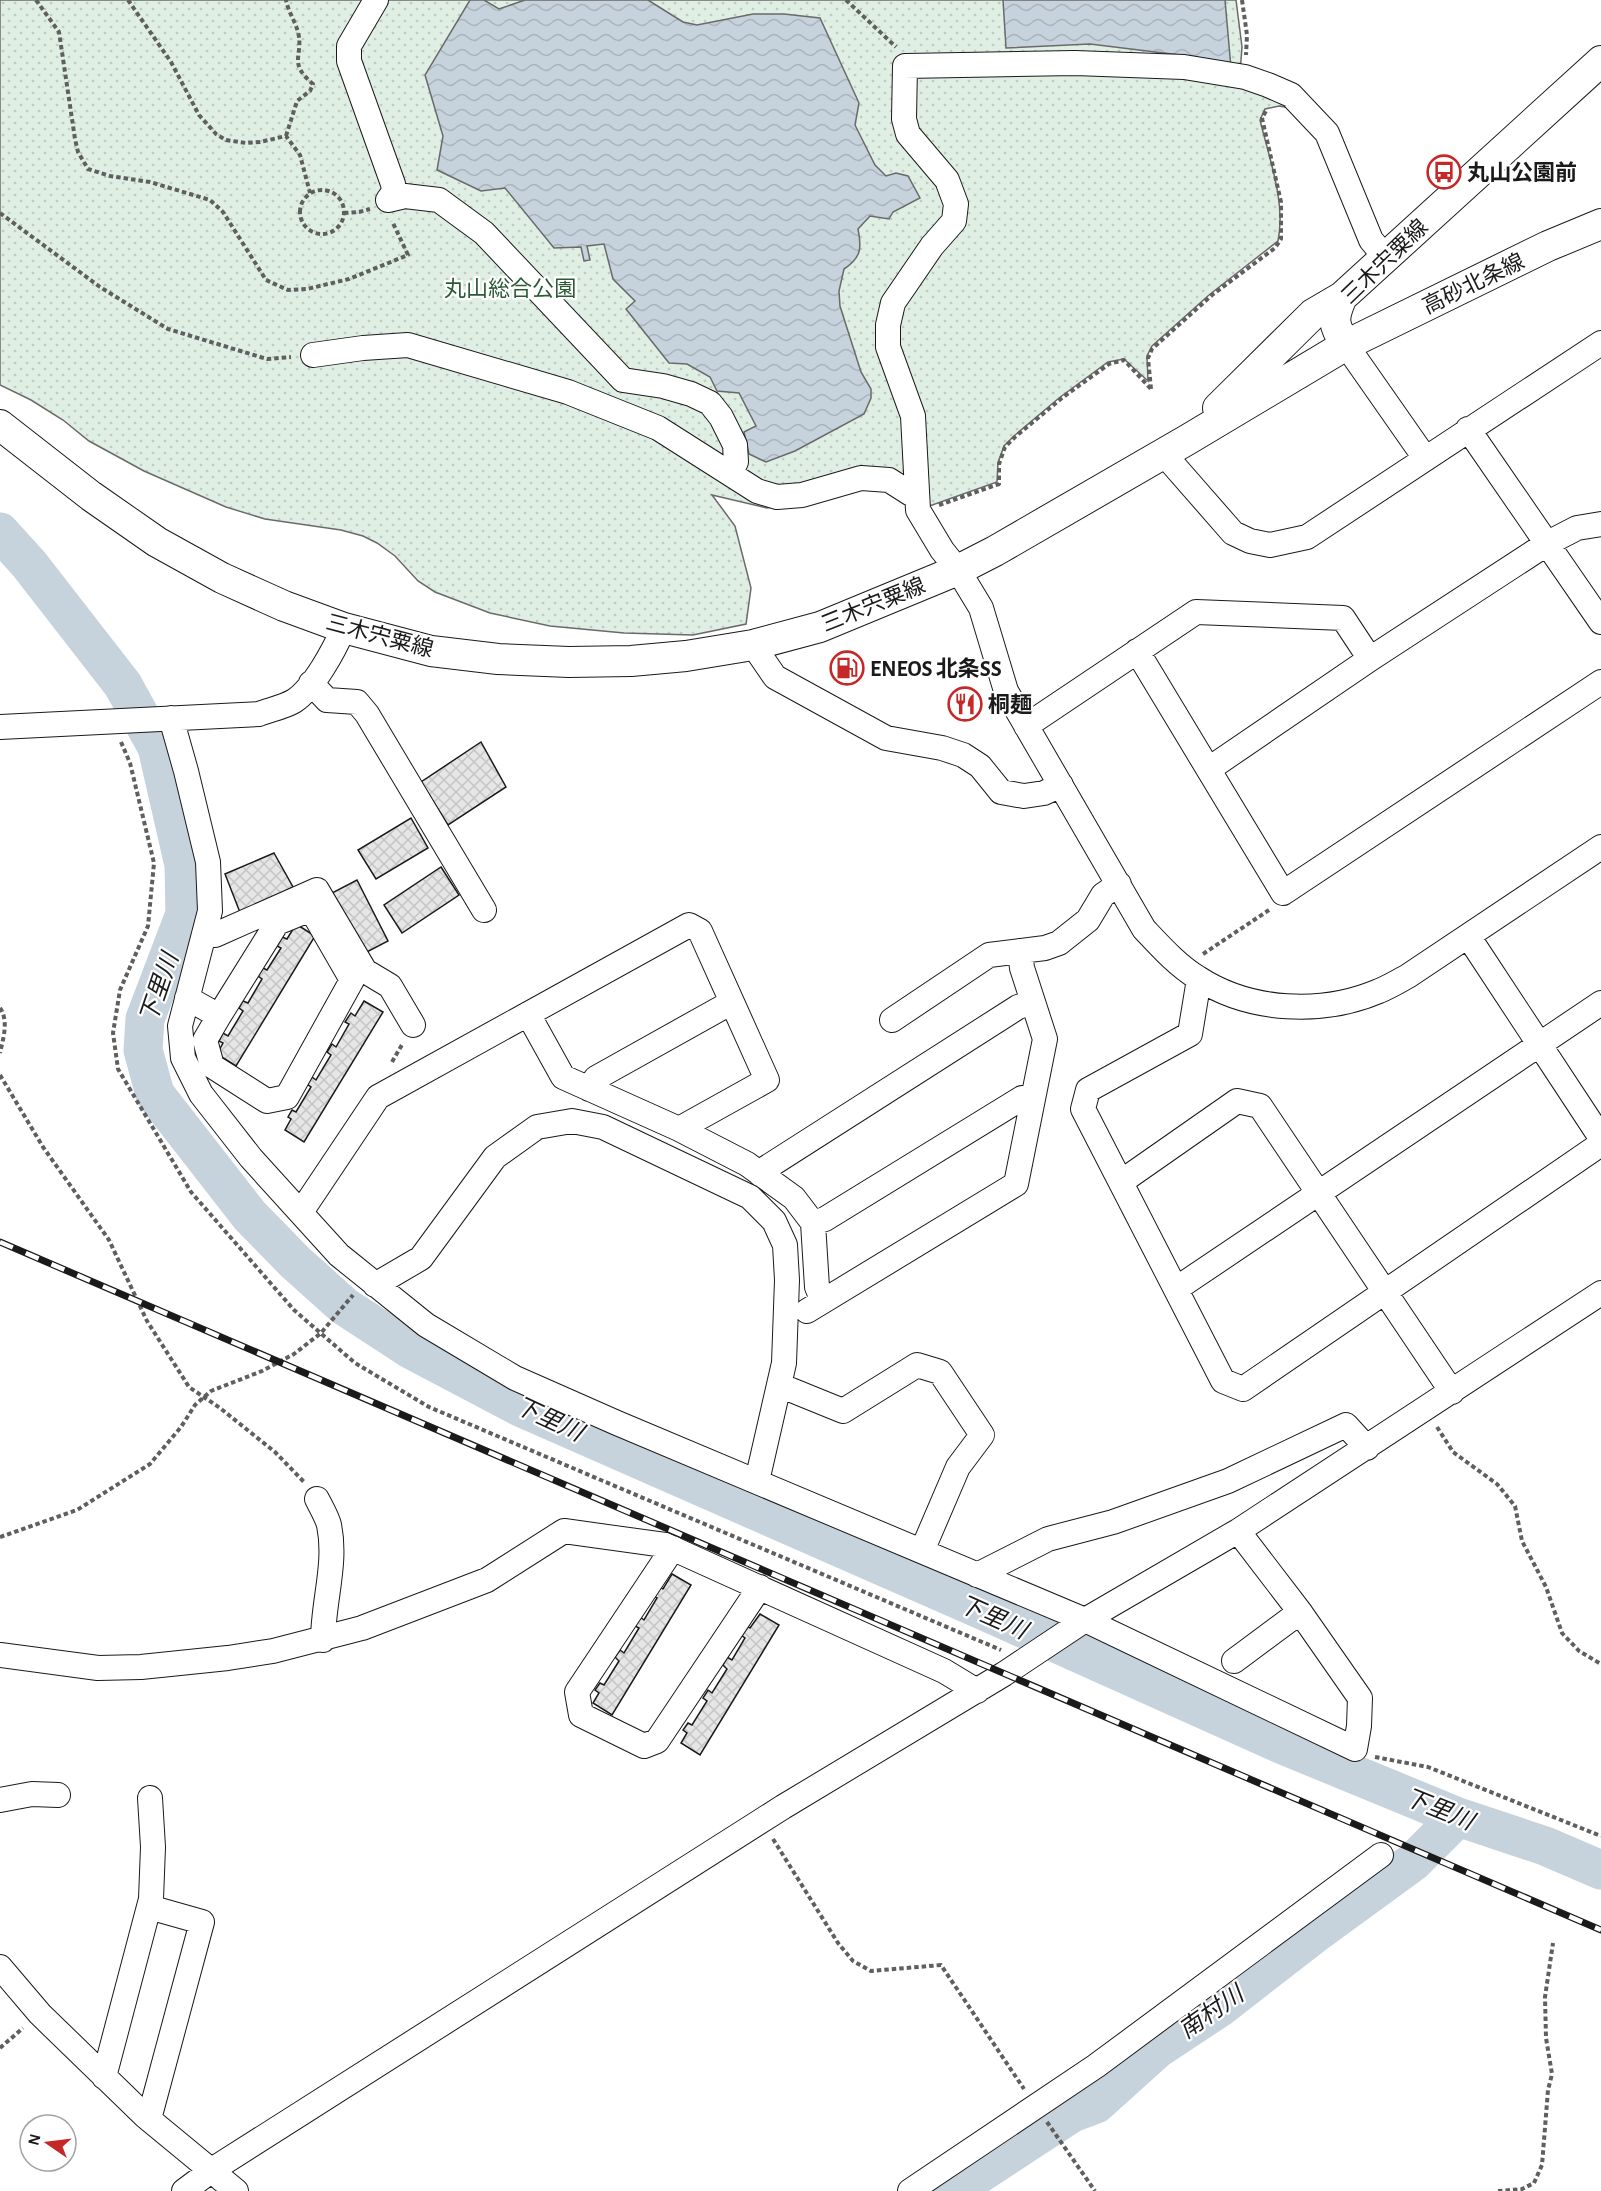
<svg xmlns="http://www.w3.org/2000/svg" width="1601" height="2191" font-family="'Alegreya Sans','Noto Sans JP',sans-serif">
	<style>
		.park { fill: url(#park-dots); stroke: #6a6a6a; stroke-width: 1.5 }
		.water { fill: url(#water-waves); stroke: #6a6a6a; stroke-width: 1.5 }
		.lines { fill: none; stroke-linecap: round; stroke-linejoin: round }
		.river { stroke: #c6d2dc; stroke-width: 39 }
		.building { fill: url(#building-cross-hatch); stroke: #1a1a1a; stroke-width: 1.5 }
		.minor-casing { stroke: #1a1a1a; stroke-width: 26 }
		.major-casing { stroke: #1a1a1a; stroke-width: 32 }
		.path { stroke: #5f5f5f; stroke-width: 4; stroke-dasharray: 4.5 3; stroke-linecap: butt }
		.minor { stroke: #fff; stroke-width: 24 }
		.major { stroke: #fff; stroke-width: 30 }
		.rail-casing { stroke: #1a1a1a; stroke-width: 7 }
		.rail { stroke: #fff; stroke-width: 4.5; stroke-dasharray: 14; stroke-linecap: butt }
		.labels { text-anchor: middle; stroke-width: 4.5; stroke-linejoin: round; paint-order: stroke }
		.poi-label { font-size: 22px; font-weight: bold; fill: #1a1a1a; stroke: #fff; text-anchor: start }
		.street-label { font-size: 22px; fill: #1a1a1a; stroke: #fff }
		.park-label { font-size: 22px; fill: #2b5a34; stroke: #fff }
		.water-label { font-size: 24px; font-style: italic; fill: #1a1a1a; stroke: #fff }
	</style>
	<defs>
		<pattern id="park-dots" width="8" height="8" patternUnits="userSpaceOnUse" patternTransform="scale(1.5)"><rect width="8" height="8" fill="#e0efe3"/><path d="M2 2h.1M6 6h.1" fill="none" stroke="#c0ccc2" stroke-width="1.8" stroke-linecap="round"/></pattern>
		<pattern id="water-waves" width="16" height="10" patternUnits="userSpaceOnUse" patternTransform="scale(1.5)"><rect width="16" height="10" fill="#c6d2dc"/><path d="M0 5q4-4 8 0t8 0" fill="none" stroke="#aab4bc"/></pattern>
		<pattern id="building-cross-hatch" width="8" height="8" patternUnits="userSpaceOnUse" patternTransform="scale(1.5)"><rect width="8" height="8" fill="#e6e6e6"/><path d="M0 0l8 8M0 8l8-8" fill="none" stroke="#c5c5c5"/></pattern>
	</defs>
	<rect width="100%" height="100%" fill="#fff"/>
	<path class="park" d="M0 0H1236L1242 47 1240 73 1291 108 1279 106 1265 109 1260 120C1269 158 1286 202 1278 241L1209 295 1152 346 1147 356 1148 381 1124 359 1108 362 1059 398 1014 436 1004 446 998 463 997 482 921 509 918 479 767 508 712 495 735 526 751 588 746 624 693 635 624 633 550 626 490 613 435 592 418 581 395 556 377 543 363 536 341 530 265 519 226 507 144 471 89 441 63 420 31 400 0 385Z"/>
	<path class="water" d="M470 0H484L499 9 525 0H648L683 22 697 25 753 14H784L820 18 859 103 855 125 875 165 886 176 896 173 908 176 920 198 893 212 889 219 870 216 858 229C862 248 861 258 844 269L839 291 840 306 861 372 871 389V398L864 414 795 451 766 462 749 454 744 432 756 426 739 393 717 391 710 377 687 364 669 363 626 309 635 301 613 279 604 244 587 246 590 260 584 261 581 247 554 248 505 188 481 191 437 170 443 136 425 75Z
		M1003 0H1225L1231 68 1196 57 1090 44 1006 48Z"/>
	<g class="lines">
		<path class="river" d="M0 532 29 564 123 685 157 747 184 865 185 914 145 1019 143 1050 155 1094 250 1216 295 1262 344 1306 410 1349 522 1408 991 1614 1283 1745 1458 1817 1545 1846 1601 1870
			M953 2191 1072 2113 1096 2104 1157 2049 1219 2008 1313 1935 1413 1862 1458 1817"/>
	</g>
	<path class="building" d="M481 742 506 787 448 825 421 782Z
		M411 818 428 848 376 879 358 850Z
		M274 853 293 887 241 915 225 874Z
		M441 867 459 895 402 933 384 905Z
		M357 880 388 941 363 954 332 893Z
		M296 924 315 936 236 1066 217 1054 223 1043 219 1041 223 1033 228 1036 243 1011 239 1008 243 1001 248 1003 262 979 258 976 263 968 267 970 281 948 277 946 282 937 287 939Z
		M364 1001 383 1012 304 1142 285 1130 291 1119 288 1117 292 1110 296 1112 311 1087 307 1084 312 1077 316 1080 331 1055 327 1052 332 1044 336 1047 349 1024 345 1022 351 1013 355 1016Z
		M672 1574 691 1585 612 1715 593 1703 599 1693 595 1690 600 1683 604 1685 619 1661 615 1657 620 1650 624 1653 639 1628 635 1626 640 1617 644 1620 657 1598 653 1595 659 1586 663 1589Z
		M760 1614 779 1625 700 1755 681 1743 687 1733 683 1730 688 1723 692 1725 707 1701 703 1698 708 1690 712 1693 727 1669 723 1665 727 1657 732 1660 745 1638 741 1635 747 1626 750 1628Z"/>
	<g class="lines">
		<g class="minor-casing">
			<path id="minor" d="M376 0 349 46V61L393 184 394 192 388 200
				M388 200 405 196 439 200 484 233 623 380 663 386 691 394 710 403 721 417 735 445 736 462 730 472
				M1385 257 1371 240 1327 133 1291 95 1268 85 1245 77 1184 67 1075 63 905 66 904 119 908 134 947 180 956 204 954 221 932 246 893 303 888 325V347L913 416 918 510 942 550 958 570 981 608 1006 691 1144 929C1161 947 1177 965 1198 978 1250 1012 1323 1015 1379 991 1389 987 1399 981 1408 976L1601 847
				M1346 345 1425 458
				M313 355 363 348 408 345 568 392 658 428 757 491 777 497 802 495 861 478 889 480 911 494 916 492
				M1468 429 1601 622
				M1163 453 1233 533 1250 541 1270 545 1307 537 1601 343
				M753 645 775 677 886 738 942 748 963 755 980 766 1001 792 1024 796 1044 793 1061 785
				M1137 651 1283 893 1601 682
				M311 683 327 700 357 702 367 714 484 910
				M171 718 186 771 208 862 210 911 180 1026 183 1058 201 1094 251 1158 339 1255 426 1325 515 1378 617 1423 1085 1620 1355 1749 1359 1726 1360 1698 1300 1612 1238 1531
				M1026 726 1196 612 1343 618 1370 659
				M0 727 259 714C269 710 284 707 294 701 314 688 334 650 344 628
				M1209 769 1370 659 1548 543 1577 528 1601 524
				M204 934 215 935 317 890 365 971 390 986 413 1025
				M1468 936 1601 1138
				M1199 979 1190 1034 1088 1090 1083 1109 1223 1381 1243 1389 1601 1144
				M187 998 219 1016 205 1040 212 1066 267 1101 287 1097 352 980 311 909 277 923 219 1016
				M528 1014 563 1077 679 1129 747 1164 794 1198 813 1223 817 1287 823 1301
				M892 1020 989 955 1045 948 1059 943 1088 920 1103 895 1119 884
				M589 1089 596 1078 732 1002
				M760 1174 766 1168 1018 1007 1033 1002
				M1121 1182 1237 1101 1260 1106 1452 1392
				M301 1212 378 1097 689 925 700 931 767 1080 679 1129
				M813 1223 825 1219 1022 1098 1033 1099
				M375 1285 421 1258 495 1157 537 1127 572 1121 603 1127 750 1197 774 1221 785 1245 787 1280 784 1363 757 1481
				M1176 1289 1601 1003
				M807 1311 1016 1184 1045 1039 1022 968 1020 951
				M779 1385 843 1411 917 1365 940 1372 982 1435 958 1467 922 1551
				M317 1499C321 1507 327 1517 329 1525 337 1563 323 1602 323 1640
				M673 1548 577 1692 581 1715 644 1746 657 1741 760 1587
				M977 1575 1048 1539 1113 1522 1228 1481 1346 1425 1367 1448
				M0 1655 98 1668 141 1667 228 1658 273 1651 362 1628 487 1580 564 1531 665 1545 944 1671 977 1691
				M1234 1661 1300 1612
				M0 1800 32 1794 58 1795
				M149 1907 202 1922 149 2119
				M0 1967 40 2014 145 2116 236 2191
				M104 2077 151 1899 153 1847 150 1798
				M184 2191 212 2170 783 1807 1004 1674 1085 1620 1238 1531 1601 1293
				M910 2191 1096 2066 1381 1855"/>
		</g>
		<g class="major-casing">
			<path id="major" d="M1346 345C1333 325 1332 319 1342 297L1601 61
				M1218 408 1313 314 1342 297
				M0 425 91 496 157 542 222 578 284 606 344 628 431 651 498 659 569 662 631 661 686 656 753 645 820 627 958 570 995 551 1187 440 1346 345 1548 246 1601 224"/>
		</g>
		<path class="path" d="M36 0 59 32 75 139 78 152 88 169 110 176 150 182 210 200 223 212 266 280 288 290 307 289 349 279 408 255 392 221
			M128 0 171 62 199 115 216 134 226 140 246 143 260 142 286 136 300 155 310 193
			M846 0 896 47
			M1242 0 1247 35 1246 55
			M286 136 297 101 310 91 313 84C287 62 304 56 298 32 295 21 288 11 286 0
			M300 212a22 22 0 1 1 44 0a22 22 0 1 1-44 0Z
			M0 213 100 287 168 329 267 359 291 357
			M344 213 359 212 370 209
			M1151 389 1148 358 1152 349 1212 295 1275 248 1281 239V202L1262 118 1266 111H1268
			M939 505 999 484V464L1005 447 1015 437 1062 398 1109 364 1124 360 1151 389
			M121 742 130 763 154 863 148 926 120 990 113 1033 118 1069 191 1192 294 1310 355 1363 429 1407 1001 1650
			M1203 954 1269 910
			M0 1008C9 1021 3 1039 0 1053
			M392 1062 403 1043
			M0 1075 43 1147 109 1240 147 1321 189 1387 220 1408 275 1452 304 1482
			M1437 1427 1453 1452 1497 1484 1515 1506 1522 1541 1546 1587 1562 1633 1579 1651 1601 1664
			M0 1537 77 1510 150 1464 181 1427 195 1405 211 1391 262 1371 294 1354 321 1333 353 1295
			M1375 1757 1428 1767 1601 1836
			M773 1839 838 1943 853 1961 871 1971 941 1965 1024 2089
			M0 2048 23 2028
			M1047 2122 1095 2191
			M1498 2191 1522 2189 1534 2183 1542 2165 1548 2090 1552 2074 1546 2038 1545 1997 1553 1943"/>
		<use href="#minor" class="minor"/>
		<use href="#major" class="major"/>
		<g class="rail-casing">
			<path id="rail" d="M0 1242 1601 1930"/>
		</g>
		<use href="#rail" class="rail"/>
	</g>
	<defs>
		<g id="bus-ring" transform="scale(1.725)"><circle r="9.5" fill="#fff" stroke="#c62828" stroke-width="1.5"/><path d="M-5-6H5V4H4V6H2V4H-2V6H-4V4H-5ZM-3.5-4V0h7V-4ZM-3.5 1.2v1.5H-2V1.2ZM2 1.2v1.5H3.5V1.2Z" fill="#c62828"/></g>
		<g id="fuel-ring" transform="scale(1.725)"><circle r="9.5" fill="#fff" stroke="#c62828" stroke-width="1.5"/><path d="M-5.5-6h7V0h2V4h1.3V-2.5L3-4.5l.8-.8L6-3V5H2.5V1h-1V6h-7ZM-4.2-4.7v3.2H.2V-4.7Z" fill="#c62828"/></g>
		<g id="restaurant-ring" transform="scale(1.725)"><circle r="9.5" fill="#fff" stroke="#c62828" stroke-width="1.5"/><path d="M-5-6h1v4h1v-4h1v4h1v-4h1v5L-1.5 .5V6h-2V.5L-5-1ZM5-6V6H3V1.5H1.5Q1.5-4 5-6Z" fill="#c62828"/></g>
	</defs>
	<g fill-rule="evenodd">
		<use href="#bus-ring" x="1444" y="172"/>
		<use href="#fuel-ring" x="847" y="668"/>
		<use href="#restaurant-ring" x="965" y="704"/>
	</g>
	<g class="labels">
		<g class="poi-label">
			<text x="1467" y="180">丸山公園前</text>
			<text x="870" y="676">ENEOS 北条SS</text>
			<text x="988" y="712">桐麺</text>
		</g>
		<g class="street-label">
			<text transform="translate(1384 261) rotate(-44)" y="8">三木宍粟線</text>
			<text transform="translate(1473 283) rotate(-26)" y="8">高砂北条線</text>
			<text transform="translate(873 604) rotate(-22)" y="8">三木宍粟線</text>
			<text transform="translate(380 635) rotate(15)" y="8">三木宍粟線</text>
		</g>
		<g class="park-label">
			<text x="510" y="296">丸山総合公園</text>
		</g>
		<g class="water-label">
			<text transform="translate(159 988) rotate(-71)" y="8">下里川</text>
			<text transform="translate(549 1419) rotate(25)" y="8">下里川</text>
			<text transform="translate(993 1617) rotate(24)" y="8">下里川</text>
			<text transform="translate(1439 1809) rotate(22)" y="8">下里川</text>
			<text transform="translate(1211 2012) rotate(-35)" y="8">南村川</text>
		</g>
	</g>
	<g transform="translate(48 2143) rotate(284)"><circle r="28" fill="#ffffff" stroke="#a3a3a3" stroke-width="1.5"/>
	<path d="M0-4.5L10 22L0 15L-10 22Z" fill="#c62828"/>
	<text y="-9" font-size="16" font-weight="bold" text-anchor="middle" fill="#1a1a1a">N</text>
	</g>
</svg>
